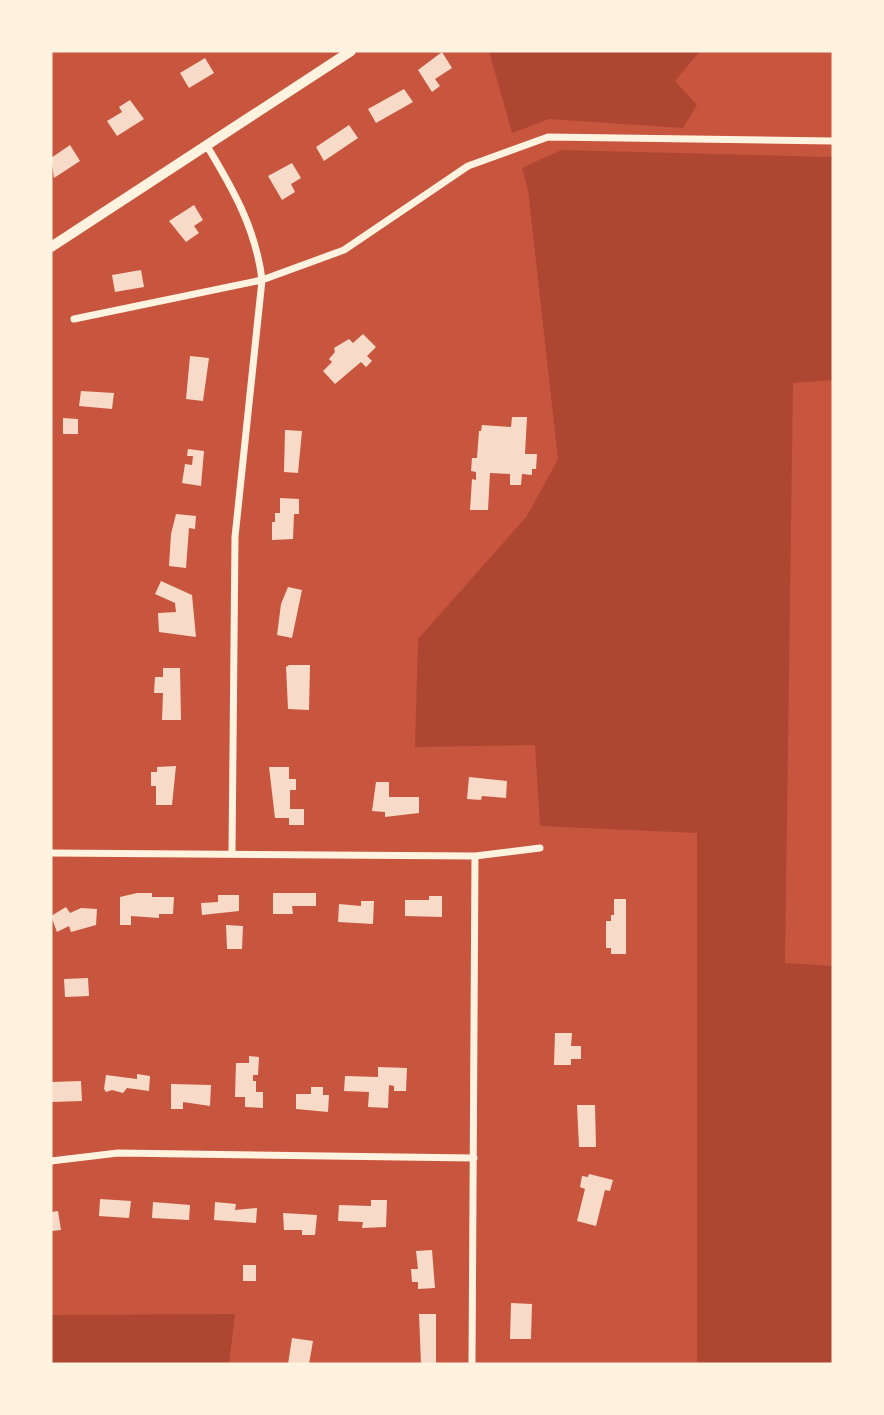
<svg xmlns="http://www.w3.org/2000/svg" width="884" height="1415" font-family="'Roboto Serif',serif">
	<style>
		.green { fill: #ae4732 }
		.building { fill: #f7dbc8 }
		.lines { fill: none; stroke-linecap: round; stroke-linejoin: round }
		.minor { stroke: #fff3e0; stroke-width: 7 }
		.secondary { stroke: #fff3e0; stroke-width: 10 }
	</style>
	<rect width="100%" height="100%" fill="#c8553d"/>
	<path class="green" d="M489 51H700L675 81 697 105 683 128 549 119 512 133Z
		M561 150 833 157V380L793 383 785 963 833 966V1364H697V833L540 826 535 745 415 747 418 639 527 516 558 459 528 190 522 168Z
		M235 1314 229 1364H51V1315Z"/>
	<path class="building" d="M442 52 452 68 435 79 440 86 432 92 418 70Z
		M205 58 214 73 189 88 180 73Z
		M404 89 413 102 376 123 368 109Z
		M130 100 144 119 117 136 107 121 122 112 119 107Z
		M349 125 358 138 324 161 316 147Z
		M70 145 80 161 54 178 51 158Z
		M292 163 301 178 291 184 295 192 282 200 268 176Z
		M194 205 203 220 194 226 199 233 186 242 169 221Z
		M141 270 144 287 115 292 112 275Z
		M363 334 376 347 367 356 372 361 366 367 361 362 335 384 323 371 332 362 329 359 335 352 334 348 349 339 353 343Z
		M190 356 209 358 203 401 186 399Z
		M81 391 114 393 112 409 79 406Z
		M512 417H527L525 454H537L536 469H532V475L522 474 521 485H510V474L490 473 488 510H470L472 479 476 480V472L471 471 472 458H477L479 431H481L482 425 511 427Z
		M63 418 78 419V434H63Z
		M285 430 302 431 298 473 284 472Z
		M188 449 204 451 201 486 182 483 185 464 192 465 193 456H187Z
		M280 498 299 499V514H294L293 539 272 540V522H275V513H280Z
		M176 514 196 516 195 529 189 528 186 568 169 566 171 534Z
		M161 581 192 595 196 637 159 632 158 613 176 612 175 603 155 594Z
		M288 587 302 590 292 638 277 635 281 604Z
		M289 665H310L309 710 288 709 286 667Z
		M163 668H180L181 720H162L163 693H154L155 677H163Z
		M176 766 172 805H156V786H151V772H157V767Z
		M269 767H289V779H296V790H290V809H304V825H289V818H275Z
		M469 777 507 781 506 798 482 796 481 800 467 799Z
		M376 782H389V797H419V813L385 817V812L372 811Z
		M137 893H152V897H174L173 914H159V918L131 916V925H120V897Z
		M273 893H316V906H292L293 914H273Z
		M218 895H239V911L202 915 201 903 218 902Z
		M429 896H442V917L405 916V900H429Z
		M614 899H626V954H611V948H606V921H611V915H614Z
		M361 901H374L373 924 338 922 339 904 361 906Z
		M66 907 70 913 81 908 97 909 96 925 71 932 69 926 57 932 51 916Z
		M226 925 243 926 242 949H227Z
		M88 978 89 996 65 997 64 979Z
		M555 1033H572L571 1046H581V1059H571V1065H554Z
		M249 1056 259 1057 258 1075H253V1081H256V1092H263V1108L245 1107V1097H235L236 1063H249Z
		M378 1067 407 1068 406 1091H394V1086L389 1085 388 1108 368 1107 369 1092 344 1091 345 1076 378 1077Z
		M137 1074 150 1076 149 1091 127 1088 123 1093 112 1090 106 1092 104 1089 106 1075 137 1079Z
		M81 1081 82 1101 51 1102V1082Z
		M171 1084 211 1085 210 1106 183 1102V1109H171Z
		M311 1087H323V1095H329L328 1112 296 1109V1094H311Z
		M577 1105H595L596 1147H579Z
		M589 1174 613 1180 610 1191 605 1190 596 1226 577 1221 585 1189 580 1187 582 1176 588 1177Z
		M100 1199 131 1201 129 1218 99 1216Z
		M371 1200H387L386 1227 362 1228 363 1222 338 1221 339 1205 371 1206Z
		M153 1202 190 1205 189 1220 152 1218Z
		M215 1202 236 1204 235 1210 257 1208 256 1223 214 1220Z
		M58 1211 61 1230 51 1231V1212Z
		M283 1213 317 1215 315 1235H302V1230H284Z
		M432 1250 435 1288 418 1289V1282H412L411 1269H418L416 1251Z
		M243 1265H256V1281H243Z
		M511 1303 532 1304 531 1339H510Z
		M419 1314H436V1364H421Z
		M292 1338 313 1341 309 1364H288Z"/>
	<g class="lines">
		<path class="minor" d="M207 146C233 189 256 229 262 280L235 537 232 853
			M74 319 262 280 344 250 468 166 548 137 833 141
			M51 853 475 856 540 848
			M51 1161 118 1153 474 1158
			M472 1364 475 856"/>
		<path class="secondary" d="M51 247 351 51"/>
	</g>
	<rect width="884" height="1415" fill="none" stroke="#fff3e0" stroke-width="105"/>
</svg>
